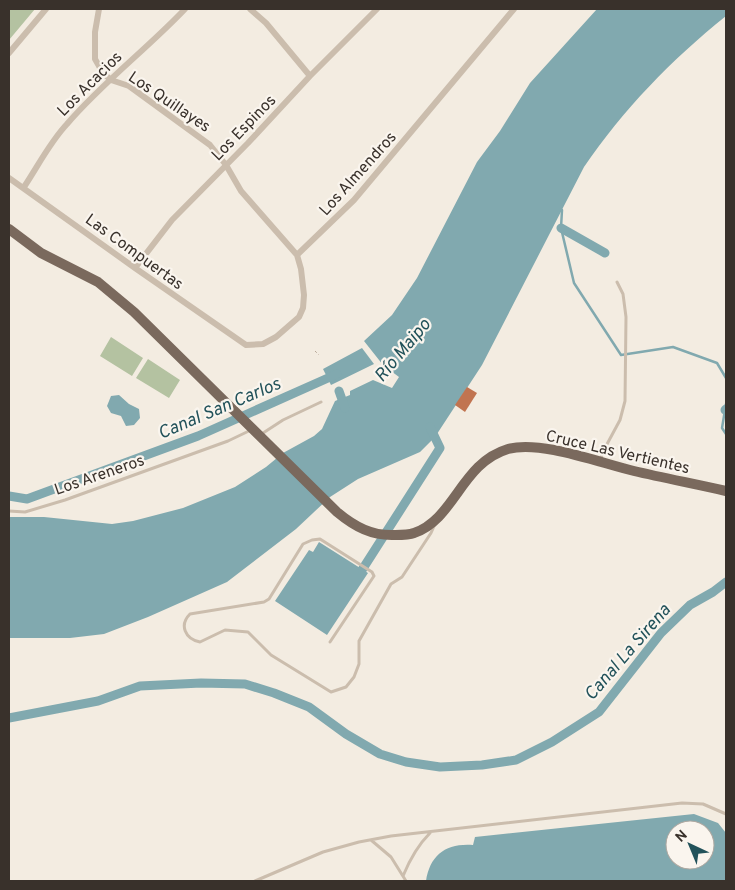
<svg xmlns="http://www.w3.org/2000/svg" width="735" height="890" font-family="Overpass,sans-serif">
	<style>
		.green { fill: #b4c2a1 }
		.water { fill: #81a9af; fill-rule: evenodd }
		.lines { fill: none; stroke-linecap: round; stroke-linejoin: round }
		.stream { stroke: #81a9af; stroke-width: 2.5 }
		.canal { stroke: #81a9af; stroke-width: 9 }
		.building { fill: #c17450 }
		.path { stroke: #b7a797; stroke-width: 1; stroke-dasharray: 2.5 2.5; stroke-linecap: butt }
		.lane { stroke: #cbbdad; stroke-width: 3 }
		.street { stroke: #cbbdad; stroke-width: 6 }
		.primary { stroke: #7a695d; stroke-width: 10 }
		.labels { text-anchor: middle; stroke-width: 4.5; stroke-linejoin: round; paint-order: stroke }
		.street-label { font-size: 16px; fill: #39312b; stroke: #faf5ee }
		.water-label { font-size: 18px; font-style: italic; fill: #22525a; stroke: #faf5ee }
	</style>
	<rect width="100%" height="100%" fill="#f3ece1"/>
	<path class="green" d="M9 9H35L9 40Z
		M111 337 143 358 132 376 100 356Z
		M148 359 180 380 169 398 136 378Z"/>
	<path class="water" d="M597 9H726V16C671 60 623 110 584 167L482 365 435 437 420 452 358 479 330 497 296 529 227 582 148 617 104 634 70 638H9V517H44L112 524 133 521 183 508 235 487 266 467 283 453 314 436 322 429 335 401 350 395V391L373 380 392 388 399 377 383 365 364 341 392 315 417 278 477 162 500 131 530 83Z
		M362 348 374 364 331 385 323 369Z
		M119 395 129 404 139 409 140 418 134 425 126 426 121 416 111 413 107 406 111 396Z
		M319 542 368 573 327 635 275 601 309 550 313 552Z
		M694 814 718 823 726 833V881H426C430 855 446 843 473 845L475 837ZM675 830H705V860H675Z"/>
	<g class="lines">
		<path class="stream" d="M562 210 561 228 574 283 621 355 673 347 717 363 726 378
			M726 404 722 428 726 434"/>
		<path class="canal" d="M561 228 605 253
			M339 391 345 408
			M725 410 726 409
			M9 496 27 499 198 436 337 374
			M362 570 440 448 430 427
			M9 718 98 701 140 686 201 683 245 684 274 693 309 707 346 734 380 754 406 762 440 767 482 765 516 760 552 742 599 712 661 633 690 605 713 592 726 582"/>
	</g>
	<path class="building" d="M467 387 477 393 465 412 455 405Z"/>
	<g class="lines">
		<path class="path" d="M315 351 319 355"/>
		<path class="lane" d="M260 435 283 420 321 402
			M600 460 606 446 620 420 625 401 626 317 623 294 617 282
			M9 511 25 512 65 500 228 441 251 430
			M330 642 374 576 372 572 320 539 312 540 303 544 269 599 264 602 190 614C179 625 185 639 200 642L225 630 248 632 271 655 331 692 346 687 354 677 359 664V641L391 584 402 577 431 533 435 524
			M371 840 391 857 406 881
			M403 876C410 859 417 846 430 833
			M255 881 323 852 359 842 391 836 682 803 703 804 726 814"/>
		<path class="street" d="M250 9 266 23 310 76
			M9 53 46 9
			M9 178 135 268 246 345 263 344 276 337 299 317 303 308 304 295 301 269 297 255 241 191 226 165 210 145 129 86 111 80 103 73 95 59V32L99 9
			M24 187C38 166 50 142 67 124 103 82 147 49 185 9
			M297 255 354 200 514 9
			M135 268 172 220 248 143 310 76 377 9"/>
		<path class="primary" d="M9 229 41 253 98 282 134 312 337 512C355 527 372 536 395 535 401 535 409 535 414 533 455 519 461 463 508 449 541 440 600 463 634 471 664 478 695 484 726 491"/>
	</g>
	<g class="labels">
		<g class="street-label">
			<text transform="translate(89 83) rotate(-45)" y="6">Los Acacios</text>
			<text transform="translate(170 101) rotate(34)" y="6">Los Quillayes</text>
			<text transform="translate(243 127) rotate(-46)" y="6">Los Espinos</text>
			<text transform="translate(357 173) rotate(-48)" y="6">Los Almendros</text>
			<text transform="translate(135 251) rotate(36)" y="6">Las Compuertas</text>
			<text transform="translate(618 451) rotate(13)" y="6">Cruce Las Vertientes</text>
			<text transform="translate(99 474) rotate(-19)" y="6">Los Areneros</text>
		</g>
		<g class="water-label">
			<text transform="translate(402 350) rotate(-50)" y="6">Río Maipo</text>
			<text transform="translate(219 408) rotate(-23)" y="6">Canal San Carlos</text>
			<text transform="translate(627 652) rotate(-49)" y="6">Canal La Sirena</text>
		</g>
	</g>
	<rect width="735" height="890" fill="none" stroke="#39312b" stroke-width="20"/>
	<g transform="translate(690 845) rotate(316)"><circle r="24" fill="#faf5ee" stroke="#ada7a0"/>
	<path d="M0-4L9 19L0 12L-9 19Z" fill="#22525a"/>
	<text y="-8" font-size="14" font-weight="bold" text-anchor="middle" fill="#39312b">N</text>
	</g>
</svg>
